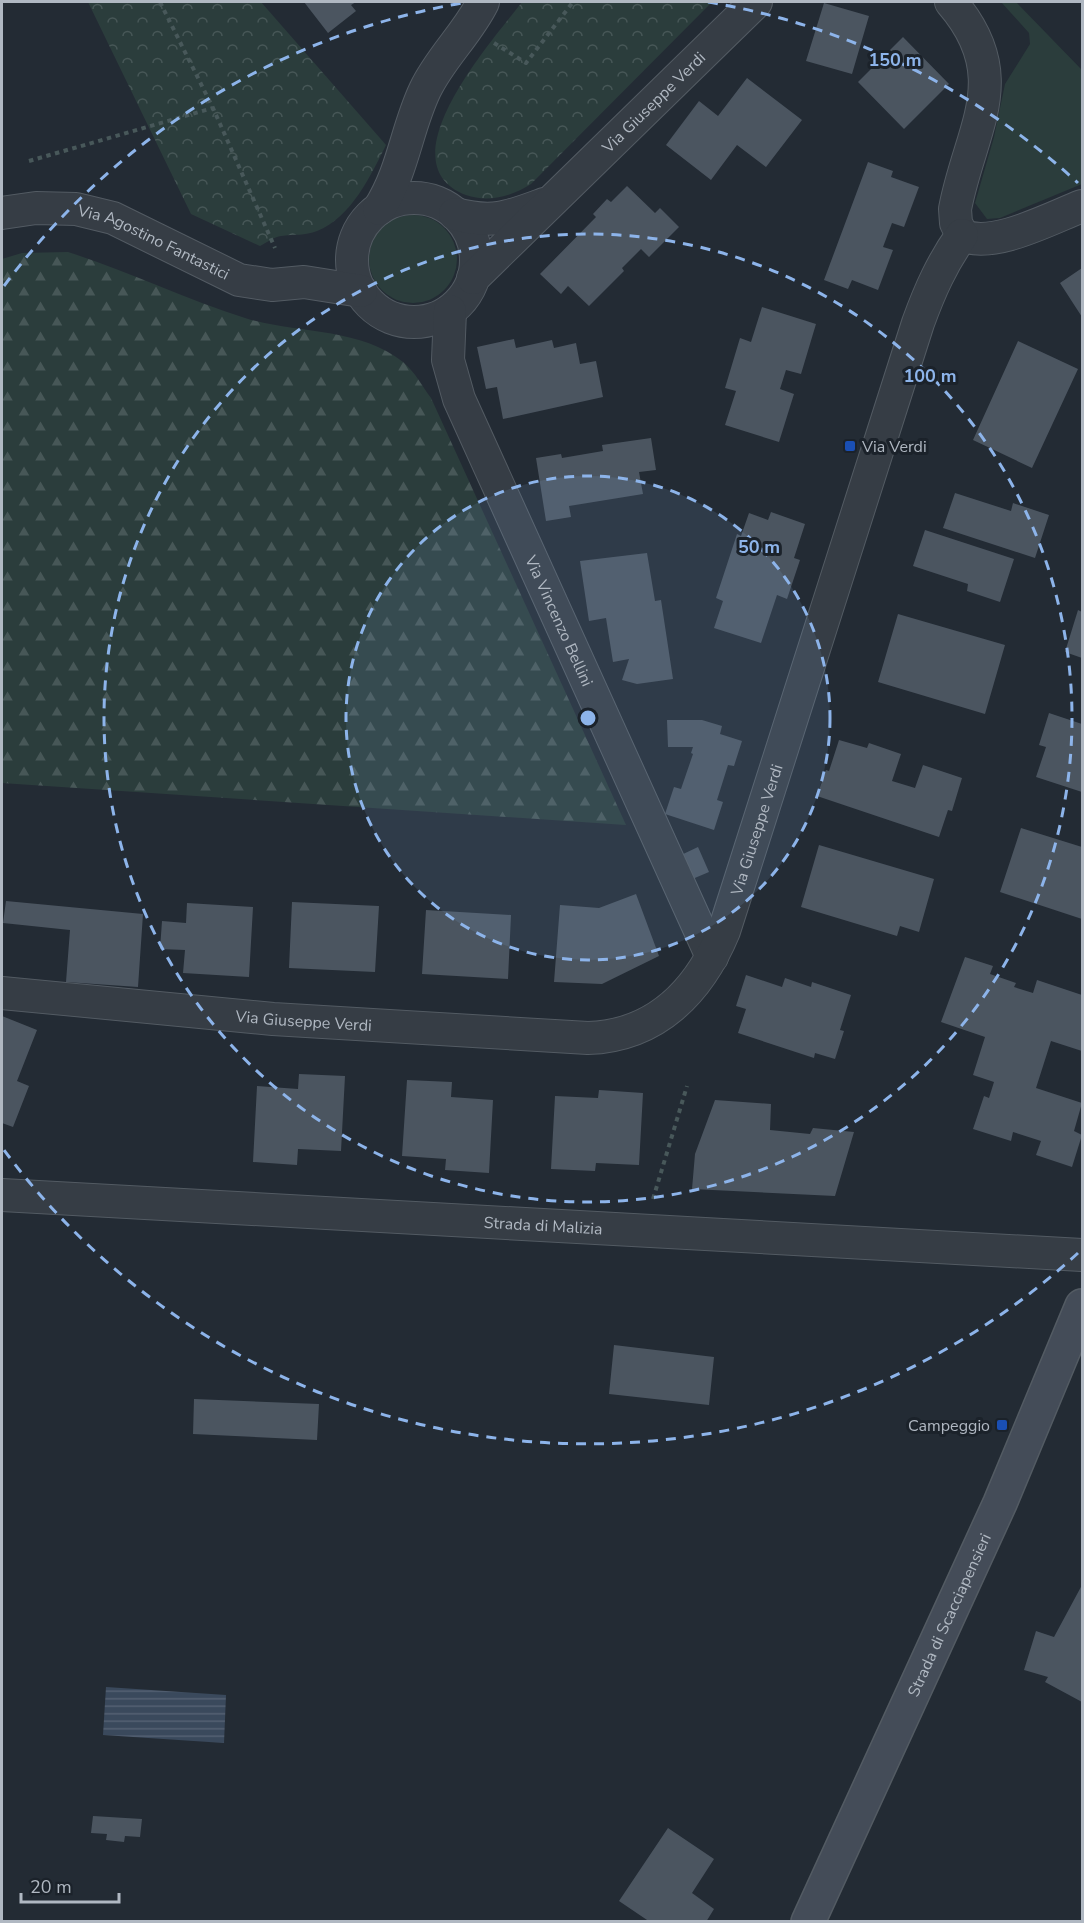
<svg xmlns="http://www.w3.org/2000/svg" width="1084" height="1923" font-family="'Nunito Sans',sans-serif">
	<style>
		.grass { fill: #2b3d3c }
		.forest { fill: url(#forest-firs) }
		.park { fill: url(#park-crowns) }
		.water { fill: url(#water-rules) }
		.building { fill: #4b5560 }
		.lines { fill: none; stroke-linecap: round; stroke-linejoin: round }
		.street-casing { stroke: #535b63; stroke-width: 34 }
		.secondary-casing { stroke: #535b63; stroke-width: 36 }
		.path { stroke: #48585a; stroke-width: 4; stroke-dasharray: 4.5 4.5; stroke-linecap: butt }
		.street { stroke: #363d45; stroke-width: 32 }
		.secondary { stroke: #444c58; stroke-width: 33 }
		.ring { fill: none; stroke: #8db4ea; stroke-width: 3; stroke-dasharray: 10 8 }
		.transit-dot { fill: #1a4fb4; stroke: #1b222a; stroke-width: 2 }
		.labels { text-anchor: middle; stroke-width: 6; stroke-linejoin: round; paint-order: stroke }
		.street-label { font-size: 16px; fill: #b0b8c2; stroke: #1b222a }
		.poi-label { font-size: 16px; fill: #b0b8c2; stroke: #1b222a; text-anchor: start }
		.centre { fill: #8db4ea; stroke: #1b222a; stroke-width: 3 }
		.ring-label { font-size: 18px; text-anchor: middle; font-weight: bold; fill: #8db4ea; stroke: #1b222a; stroke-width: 6; stroke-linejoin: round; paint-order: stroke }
	</style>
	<defs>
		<pattern id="forest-firs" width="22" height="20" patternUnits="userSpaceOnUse" patternTransform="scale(1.5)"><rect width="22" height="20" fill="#2b3d3c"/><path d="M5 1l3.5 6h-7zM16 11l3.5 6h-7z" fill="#475757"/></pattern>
		<pattern id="park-crowns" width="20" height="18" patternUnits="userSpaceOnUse" patternTransform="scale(1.5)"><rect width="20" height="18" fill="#2b3d3c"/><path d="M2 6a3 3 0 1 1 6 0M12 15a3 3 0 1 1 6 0" fill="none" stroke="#475757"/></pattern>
		<pattern id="water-rules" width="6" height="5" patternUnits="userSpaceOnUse" patternTransform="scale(1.5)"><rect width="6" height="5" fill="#3a495c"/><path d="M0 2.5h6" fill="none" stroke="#546172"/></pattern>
	</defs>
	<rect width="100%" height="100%" fill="#232b34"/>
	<path class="grass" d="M1001 2H1016L1082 70V184L1000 218 987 219 975 203 994 137 1005 84 1030 44 1029 33Z
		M369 259a44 44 0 1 1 88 0a44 44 0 1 1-88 0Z"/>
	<path class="forest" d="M68 252C128 271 185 299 245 318 295 334 359 327 403 362 415 372 422 386 431 398L626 825 2 783V259L22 253Z"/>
	<path class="park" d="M88 2H261L386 145C371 175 351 218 317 231 305 236 293 234 281 236 274 237 266 243 260 246L191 214Z
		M522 2H712L531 184C512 196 489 203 466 195 382 163 494 39 522 2Z"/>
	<path class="water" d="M106 1687 226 1695 224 1743 103 1735Z"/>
	<path class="building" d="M304 2H356L351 5 356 11 328 33Z
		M824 3 869 16 852 74 806 61Z
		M903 37 949 84 904 129 858 82Z
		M747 78 802 120 766 167 737 145 711 180 666 145 699 101 718 116Z
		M868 162 893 171 891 177 919 187 904 227 892 223 883 247 893 250 878 290 852 280 848 289 824 280Z
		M627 186 655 213 660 208 679 227 649 257 641 249 622 268 624 271 589 306 568 286 561 294 540 274 596 217 593 214 607 199 611 202Z
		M1082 268V317L1060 283Z
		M762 307 816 324 801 374 786 370 780 389 794 394 779 442 725 425 736 391 725 388 740 338 751 342Z
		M514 339 516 348 552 340 554 348 576 343 580 364 596 361 603 397 503 419 497 387 486 389 477 347Z
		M1018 341 1078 369 1032 468 973 440Z
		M651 438 656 470 639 472 643 494 569 506 571 517 546 521 536 458 561 454 562 458 603 451 602 445Z
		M955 493 1011 511 1013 503 1049 515 1035 558 943 528Z
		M771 512 805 524 794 558 800 560 787 599 777 595 761 643 714 628 723 601 716 598 737 534 741 536 749 513 768 520Z
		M925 530 1014 559 1000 602 967 591 968 584 913 566Z
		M647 553 655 601 661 600 673 679 637 684 622 680 629 659 613 662 606 618 589 621 580 561Z
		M1078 610 1082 612V658L1065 652Z
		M898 614 1005 645 985 714 878 682Z
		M1049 713 1082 724V792L1036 777 1046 747 1039 745Z
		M667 720H702L722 726 720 734 742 741 734 766 728 765 717 800 723 802 714 830 665 814 674 787 681 789 693 754 691 753 693 747H668Z
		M839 740 867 748 869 743 901 754 892 781 915 788 923 765 962 778 952 811 948 810 939 837 817 796 826 770 829 771Z
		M1021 828 1082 847V919L1000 892Z
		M819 845 934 879 919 932 900 926 897 936 801 907Z
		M698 847 709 872 690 880 679 856Z
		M636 894 659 956 602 984 554 982 560 905 599 908Z
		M6 901 143 914 138 987 66 982 70 930 3 923Z
		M292 902 379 906 375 972 289 968Z
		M187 903 253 907 249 977 183 973 185 950 160 949 162 921 186 923Z
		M426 910 511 915 508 979 422 974Z
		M965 957 993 966 990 974 1016 983 1014 987 1033 993 1037 980 1082 995V1051L1051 1041 1036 1088 1082 1103 1074 1131 1082 1135 1072 1167 1036 1155 1041 1141 1013 1132 1011 1141 973 1129 984 1096 989 1098 994 1082 973 1075 985 1037 941 1022Z
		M746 975 782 987 785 978 811 987 812 982 851 995 840 1030 844 1031 835 1059 815 1053 814 1058 738 1033 746 1009 736 1006Z
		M2 1016 37 1030 17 1081 29 1086 13 1127 2 1123Z
		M299 1074 345 1076 341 1151 298 1149 297 1165 253 1162 257 1086 298 1089Z
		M407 1080 452 1082 451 1097 493 1100 489 1173 445 1170 446 1159 402 1156Z
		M599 1090 643 1093 639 1165 596 1163 595 1171 551 1169 555 1096 598 1098Z
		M715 1100 771 1104 770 1130 810 1134 813 1128 854 1132 835 1196 692 1189 695 1154Z
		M614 1345 714 1357 709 1405 609 1394Z
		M194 1399 319 1404 317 1440 193 1434Z
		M1082 1585V1702L1045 1682 1048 1677 1024 1670 1036 1631 1054 1637Z
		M93 1816 142 1819 140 1837 125 1836 124 1842 106 1840 107 1834 91 1833Z
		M668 1828 714 1859 692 1893 714 1909 706 1922H650L619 1901Z"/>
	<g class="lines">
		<g class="street-casing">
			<g id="street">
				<path d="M951 2C1016 77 970 129 955 209L956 223 962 235"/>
				<circle cx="414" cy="260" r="62"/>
				<path d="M379 209C404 169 406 130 425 90 440 58 468 33 483 2"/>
				<path id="s1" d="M2 213 36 208 76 209 113 218 239 280 272 285 304 282 361 291"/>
				<path d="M455 214C493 224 509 217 544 204"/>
				<path d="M962 235C992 250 1053 217 1082 206"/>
				<path id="s2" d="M473 278 756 2"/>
				<path id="s3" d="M450 311 448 360 459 399 712 957"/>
				<path id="s4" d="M2 993 273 1019 588 1038C656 1036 699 991 724 931L918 323C930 290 942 263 962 235"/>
				<path id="s5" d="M2 1195 1082 1255"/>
			</g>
		</g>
		<g class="secondary-casing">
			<g id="secondary">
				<path id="s6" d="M808 1922 1000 1503 1082 1306"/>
			</g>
		</g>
		<path class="path" d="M160 2 213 108 275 248
			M494 43 526 63 573 2
			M29 161 213 108
			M653 1199 687 1086"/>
		<use href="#street" class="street"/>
		<use href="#secondary" class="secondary"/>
	</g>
	<circle cx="588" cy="718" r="242" fill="#8db4ea" fill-opacity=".12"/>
	<g class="ring">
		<circle cx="588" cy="718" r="242"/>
		<circle cx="588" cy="718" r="484"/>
		<path d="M1078 1253A726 726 0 0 1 4 1150M4 286A726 726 0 0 1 468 2M708 2A726 726 0 0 1 1078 183"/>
	</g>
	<g class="transit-dot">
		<rect x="844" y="440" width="12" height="12" rx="3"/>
		<rect x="996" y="1419" width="12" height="12" rx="3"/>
	</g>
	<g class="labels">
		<g class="street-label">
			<text dy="6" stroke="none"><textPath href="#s2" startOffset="252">Via Giuseppe Verdi</textPath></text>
			<text dy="6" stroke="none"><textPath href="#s1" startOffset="159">Via Agostino Fantastici</textPath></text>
			<text dy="6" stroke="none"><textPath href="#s3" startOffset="333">Via Vincenzo Bellini</textPath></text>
			<text dy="6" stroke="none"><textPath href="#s4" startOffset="878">Via Giuseppe Verdi</textPath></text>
			<text dy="6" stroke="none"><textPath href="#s4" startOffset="303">Via Giuseppe Verdi</textPath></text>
			<text dy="6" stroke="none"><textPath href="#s5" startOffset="542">Strada di Malizia</textPath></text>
			<text dy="6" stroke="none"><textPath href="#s6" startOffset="338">Strada di Scacciapensieri</textPath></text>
		</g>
		<g class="poi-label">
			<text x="862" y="452">Via Verdi</text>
			<text x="990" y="1431" text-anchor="end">Campeggio</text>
		</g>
	</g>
	<circle cx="588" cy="718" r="9" class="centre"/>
	<g class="ring-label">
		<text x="895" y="66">150 m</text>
		<text x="930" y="382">100 m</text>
		<text x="759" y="553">50 m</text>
	</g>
	<rect width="1084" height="1923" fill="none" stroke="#b0b8c2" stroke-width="6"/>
	<path d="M21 1893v9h98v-9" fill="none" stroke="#b0b8c2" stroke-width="3"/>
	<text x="30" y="1893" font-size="18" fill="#b0b8c2" stroke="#1b222a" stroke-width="4.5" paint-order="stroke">20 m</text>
</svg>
